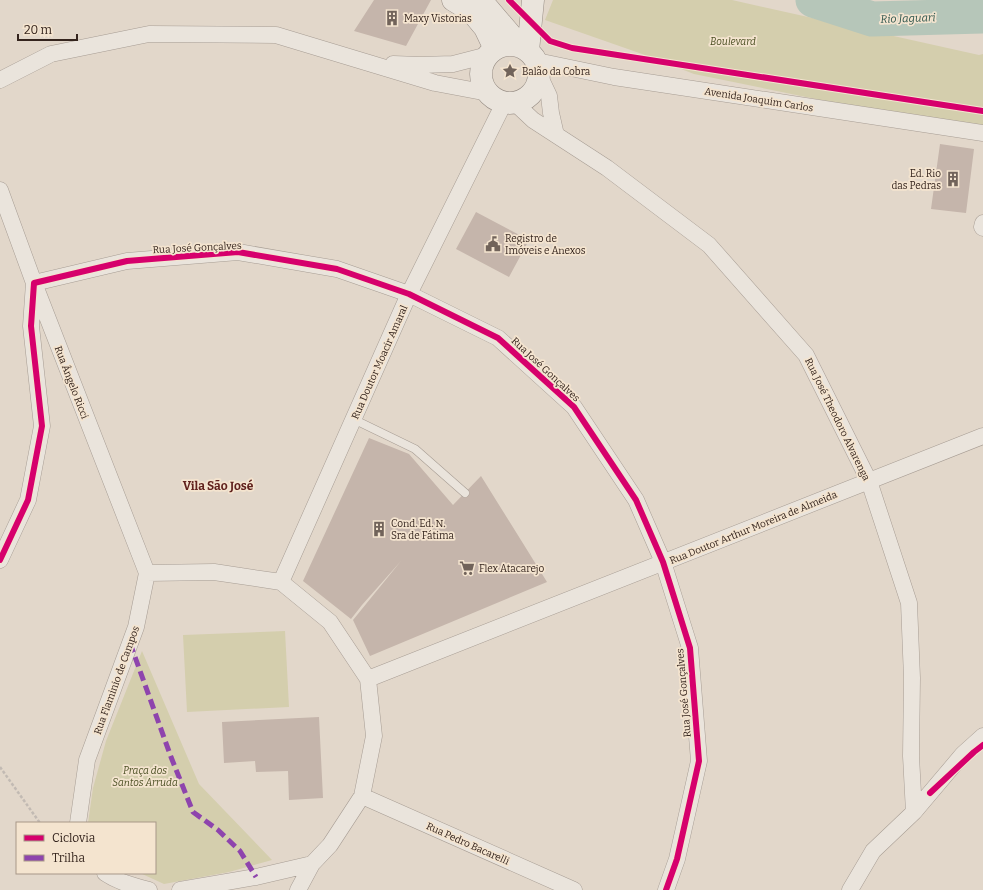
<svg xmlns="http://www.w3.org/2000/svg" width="983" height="890" font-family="Bitter,serif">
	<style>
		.green { fill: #d4cead }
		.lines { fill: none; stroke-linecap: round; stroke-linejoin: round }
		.river { stroke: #b6c6b9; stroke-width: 35 }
		.building { fill: #c5b5ab }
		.lane-casing { stroke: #a79d94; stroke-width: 9 }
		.street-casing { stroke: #a79d94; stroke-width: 17 }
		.secondary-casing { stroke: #968c84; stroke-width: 23 }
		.path { stroke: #c2bab3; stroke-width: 2.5; stroke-dasharray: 3 2; stroke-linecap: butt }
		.lane { stroke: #eae4dc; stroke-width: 8 }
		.street { stroke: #eae4dc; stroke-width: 16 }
		.secondary { stroke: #eae4dc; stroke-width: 22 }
		.quiet { stroke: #8e44ad; stroke-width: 5; stroke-dasharray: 10 5; stroke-linecap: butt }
		.cycleway-casing { stroke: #f4e4cf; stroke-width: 8 }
		.cycleway { stroke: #d6006c; stroke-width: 6 }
		.labels { text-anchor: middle; stroke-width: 3.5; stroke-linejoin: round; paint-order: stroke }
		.poi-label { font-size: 10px; fill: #34241d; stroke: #f4e4cf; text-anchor: start }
		.park-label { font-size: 10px; font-style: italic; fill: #4c5024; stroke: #f4e4cf }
		.street-label { font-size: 10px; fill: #34241d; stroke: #f4e4cf }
		.water-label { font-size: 11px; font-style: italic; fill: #2c544b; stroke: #f4e4cf }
		.quarter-label { font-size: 12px; font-weight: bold; fill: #60211d; stroke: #f4e4cf }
	</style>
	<rect width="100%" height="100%" fill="#e2d7ca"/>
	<path class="green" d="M553 0H732L979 55 983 54V128L855 107 694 74 645 55 545 20Z
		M285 631 289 707 187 712 183 635Z
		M142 651 199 784 272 860 229 872 164 884 140 873H155V823H88L93 788 106 741Z"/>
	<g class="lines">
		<path class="river" d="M813 0 872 19 983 16"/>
	</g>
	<path class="building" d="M374 0H431L406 46 354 31Z
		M940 144 974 149 966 213 931 209Z
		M476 212 529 240 509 277 456 249Z
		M369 438 409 454 453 505 481 476 547 582 370 656 353 620 401 561 362 605 351 619 303 581Z
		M319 717 323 798 289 800 288 771 256 772 255 761 224 763 222 722Z"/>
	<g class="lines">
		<g class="lane-casing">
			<path id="lane" d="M353 419 415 449 465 493"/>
		</g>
		<g class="street-casing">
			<path id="street" d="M537 61 614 77 983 133
				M393 64 420 65 453 64 488 55
				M540 77 549 96 551 113 556 135
				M0 80 51 54 149 34 276 35 435 83 488 93
				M515 103 533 120 607 168 709 245 806 355 869 481 909 603 912 678 911 756 914 812
				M0 190 34 283 147 573
				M983 223 982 227 983 228
				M0 560 28 500 42 426 31 326 34 283 127 261 238 252 337 269 409 294 498 338 574 407 636 500 663 562 690 648 699 761 677 859 666 890
				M147 573 214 572 281 582 330 622 368 679 374 736 362 796 330 845 312 864 298 890
				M281 582 409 294 504 103
				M368 679 983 436
				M362 796 574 890
				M78 823 87 760 136 627 147 573
				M105 873C118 882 134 886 149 890
				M180 890 256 877 312 864
				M850 890 873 851 914 812 963 754 983 736"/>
		</g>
		<g class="secondary-casing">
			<path id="secondary" d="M453 0 471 11 485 28 495 49
				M479 0 486 6 521 47
				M481 74a29 29 0 1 1 58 0a29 29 0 1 1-58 0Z
				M528 51 533 0"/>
		</g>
		<path class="path" d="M0 767 40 823"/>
		<use href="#lane" class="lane"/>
		<use href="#street" class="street"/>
		<use href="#secondary" class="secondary"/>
		<path class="quiet" d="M130 643 171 757 193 812 218 830 240 851 256 877"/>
		<g class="cycleway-casing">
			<path id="cycleway" d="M509 0 550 41 572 48 983 111
				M0 560 28 500 42 426 31 326 34 283 127 261 238 252 337 269 409 294 498 338 574 407 636 500 663 562 690 648 699 761 677 859 666 890
				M930 793 974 752 983 745"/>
		</g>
		<use href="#cycleway" class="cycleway"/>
	</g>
	<defs>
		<g id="building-bare" transform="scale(1.2)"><path d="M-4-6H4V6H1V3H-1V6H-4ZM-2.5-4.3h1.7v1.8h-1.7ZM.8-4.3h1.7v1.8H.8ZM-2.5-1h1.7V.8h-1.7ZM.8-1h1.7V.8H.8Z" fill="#71635a" stroke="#f4e4cf" stroke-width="2.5" paint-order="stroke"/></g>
		<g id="sight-bare" transform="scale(1.2)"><path d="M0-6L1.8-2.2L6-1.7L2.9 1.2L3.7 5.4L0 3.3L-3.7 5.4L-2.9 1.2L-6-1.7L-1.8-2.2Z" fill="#71635a" stroke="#f4e4cf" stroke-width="2.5" paint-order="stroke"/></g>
		<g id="civic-bare" transform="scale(1.2)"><path d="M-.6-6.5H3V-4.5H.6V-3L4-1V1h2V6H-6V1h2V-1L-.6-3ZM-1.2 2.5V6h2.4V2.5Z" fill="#71635a" stroke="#f4e4cf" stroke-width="2.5" paint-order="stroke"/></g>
		<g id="supermarket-bare" transform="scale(1.2)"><path d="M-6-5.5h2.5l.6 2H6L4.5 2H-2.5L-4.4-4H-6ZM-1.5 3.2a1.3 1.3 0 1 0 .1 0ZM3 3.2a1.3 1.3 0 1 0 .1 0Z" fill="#71635a" stroke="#f4e4cf" stroke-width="2.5" paint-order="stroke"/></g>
	</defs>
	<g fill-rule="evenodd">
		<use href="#building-bare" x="392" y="18"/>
		<use href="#sight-bare" x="510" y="71"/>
		<use href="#building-bare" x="953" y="179"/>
		<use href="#civic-bare" x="493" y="244"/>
		<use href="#building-bare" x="379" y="529"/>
		<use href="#supermarket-bare" x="467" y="568"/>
	</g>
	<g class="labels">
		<g class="poi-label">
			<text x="404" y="22">Maxy Vistorias</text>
			<text x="522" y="75">Balão da Cobra</text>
			<text x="941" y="177" text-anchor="end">Ed. Rio<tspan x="941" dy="12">das Pedras</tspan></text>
			<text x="505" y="242">Registro de<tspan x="505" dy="12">Imóveis e Anexos</tspan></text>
			<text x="391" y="527">Cond. Ed. N.<tspan x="391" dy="12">Sra de Fátima</tspan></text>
			<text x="479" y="572">Flex Atacarejo</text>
		</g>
		<g class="park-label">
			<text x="733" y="45">Boulevard</text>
			<text x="145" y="774">Praça dos<tspan x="145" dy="12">Santos Arruda</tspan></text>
		</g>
		<g class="street-label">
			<text transform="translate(759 99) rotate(9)" y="4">Avenida Joaquim Carlos</text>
			<text transform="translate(197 247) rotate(-3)" y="4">Rua José Gonçalves</text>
			<text transform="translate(379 362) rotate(-66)" y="4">Rua Doutor Moacir Amaral</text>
			<text transform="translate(546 369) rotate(43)" y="4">Rua José Gonçalves</text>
			<text transform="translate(72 382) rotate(69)" y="4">Rua Ângelo Ricci</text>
			<text transform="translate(838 419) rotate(64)" y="4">Rua José Theodoro Alvarenga</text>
			<text transform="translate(753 527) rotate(-22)" y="4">Rua Doutor Arthur Moreira de Almeida</text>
			<text transform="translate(116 680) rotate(-70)" y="4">Rua Flaminio de Campos</text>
			<text transform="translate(683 693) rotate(-95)" y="4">Rua José Gonçalves</text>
			<text transform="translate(468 843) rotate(24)" y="4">Rua Pedro Bacarelli</text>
		</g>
		<g class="water-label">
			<text transform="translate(908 18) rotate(-2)" y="4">Rio Jaguari</text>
		</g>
		<g class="quarter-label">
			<text x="218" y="490">Vila São José</text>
		</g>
	</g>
	<rect x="16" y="822" width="140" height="52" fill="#f4e4cf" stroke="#a79788"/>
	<rect x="24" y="835" width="20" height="6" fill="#d6006c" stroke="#a79788"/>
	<text x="52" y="842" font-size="12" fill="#34241d">Ciclovia</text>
	<rect x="24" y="855" width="20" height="6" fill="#8e44ad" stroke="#a79788"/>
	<text x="52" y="862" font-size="12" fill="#34241d">Trilha</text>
	<path d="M18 34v6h59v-6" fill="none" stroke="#34241d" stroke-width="2"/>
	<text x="24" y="34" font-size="12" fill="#34241d" stroke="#f4e4cf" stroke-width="3" paint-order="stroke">20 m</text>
</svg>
